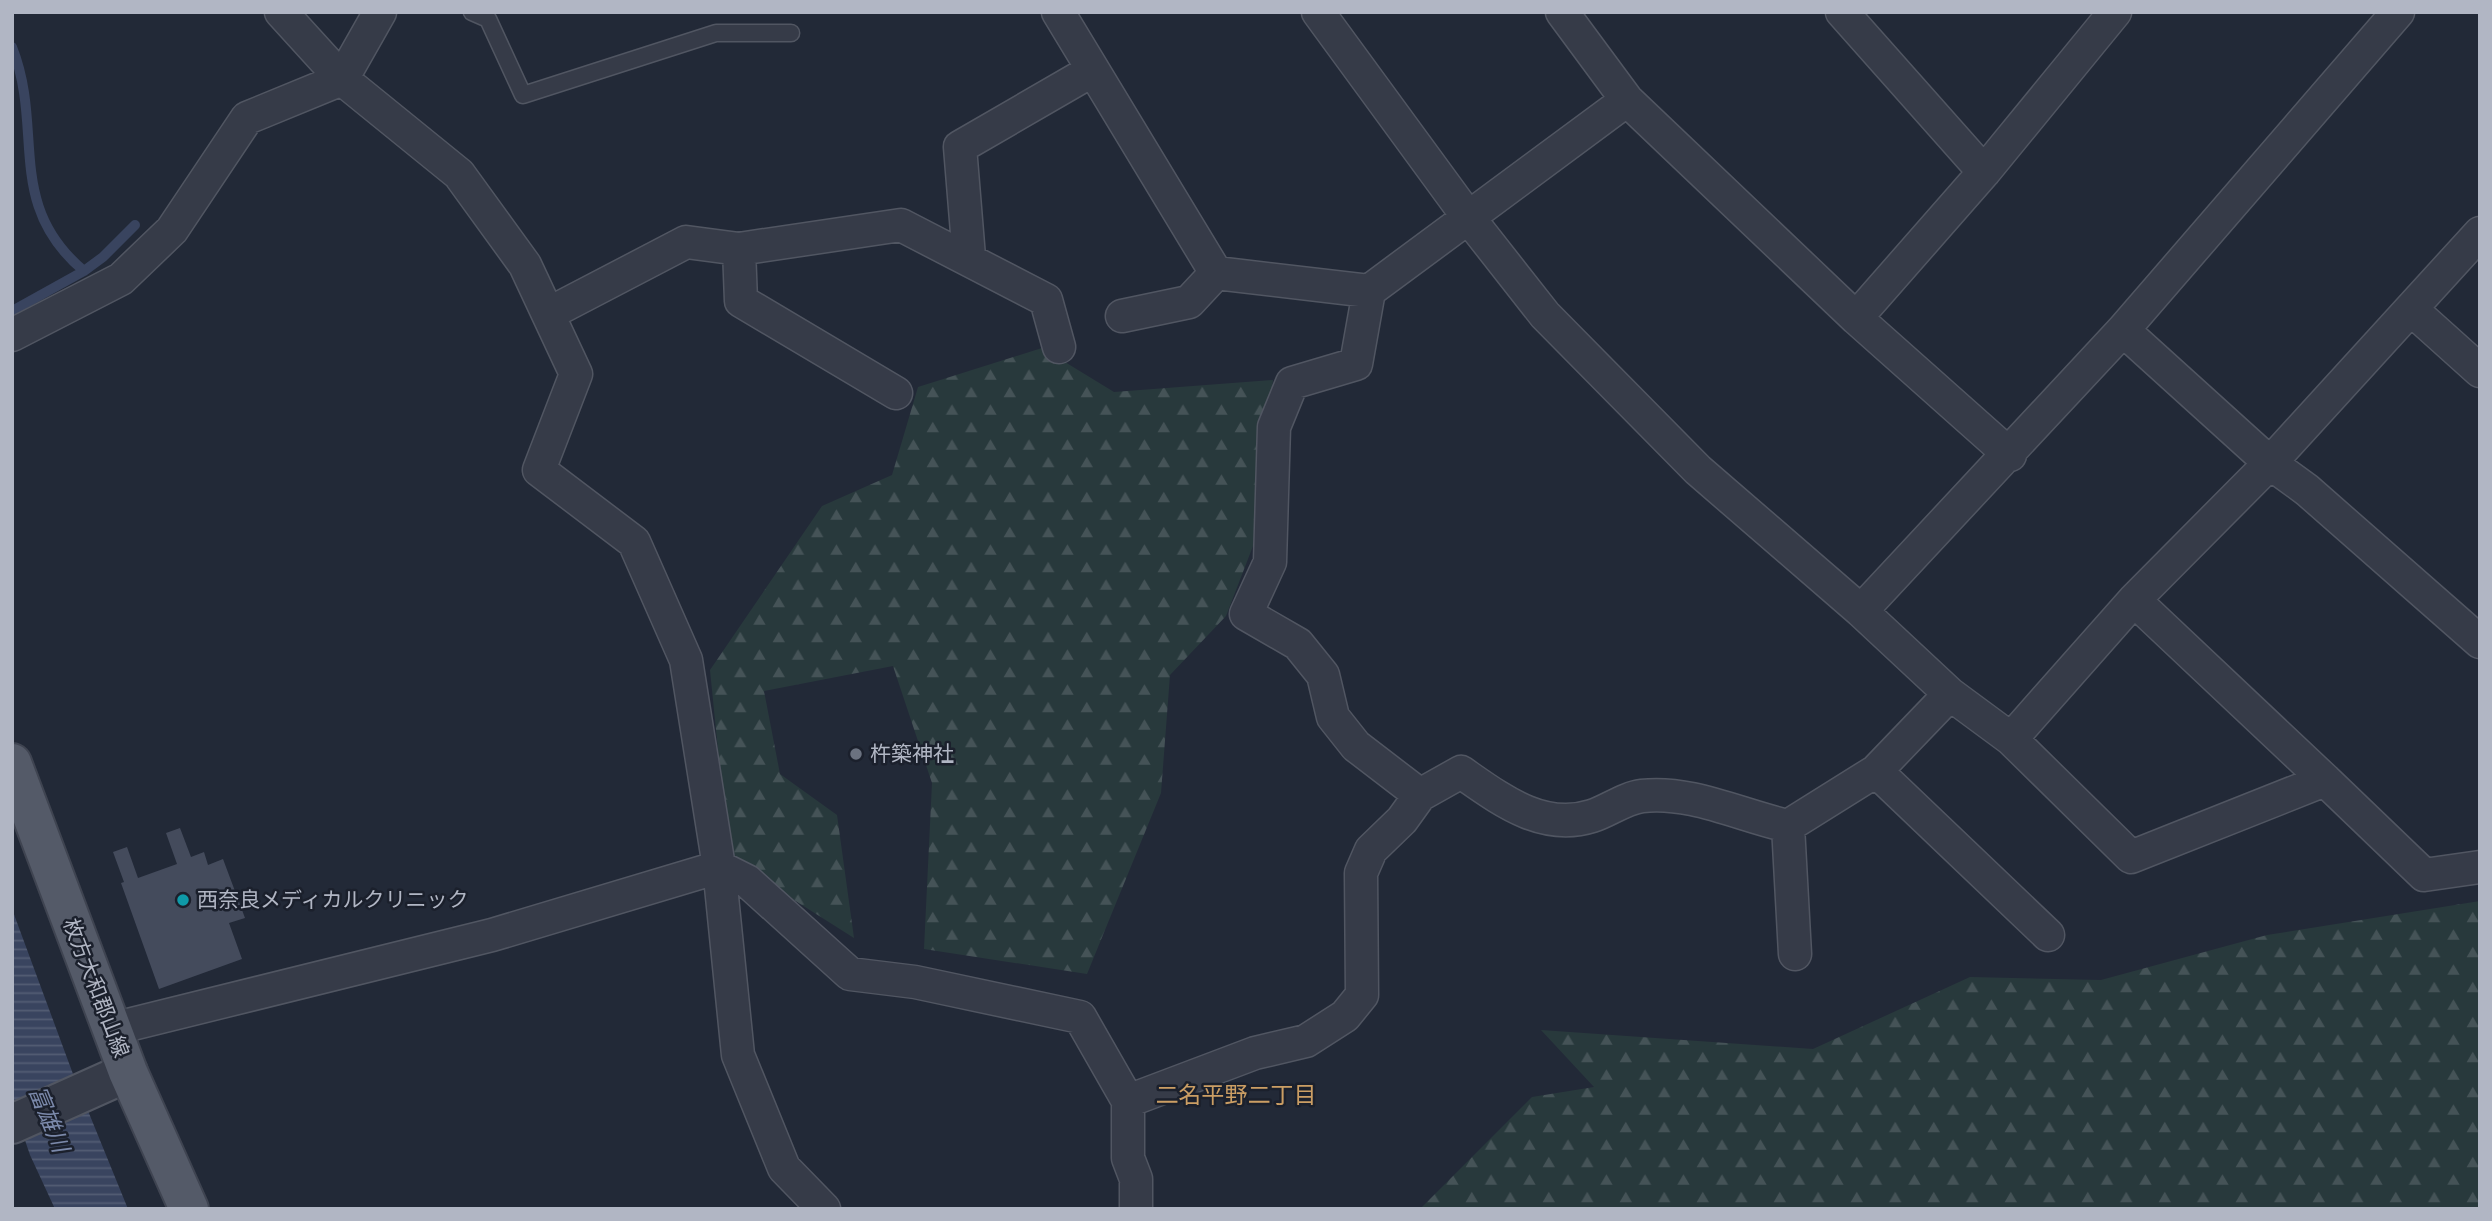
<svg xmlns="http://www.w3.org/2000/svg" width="2492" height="1221" font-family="Jost,'Noto Sans JP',sans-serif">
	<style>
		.forest { fill: url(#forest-firs) }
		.water { fill: url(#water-rules) }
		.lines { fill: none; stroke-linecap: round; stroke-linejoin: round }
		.stream { stroke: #39445f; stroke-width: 10 }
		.building { fill: #444b5c }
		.service-casing { stroke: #515662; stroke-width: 19 }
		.minor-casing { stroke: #515662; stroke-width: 35 }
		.tertiary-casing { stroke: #515662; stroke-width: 42 }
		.primary-casing { stroke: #3f4451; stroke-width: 42 }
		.service { stroke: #363b48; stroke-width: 16 }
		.minor { stroke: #363b48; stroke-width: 32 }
		.tertiary { stroke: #363b48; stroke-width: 38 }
		.primary { stroke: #545a68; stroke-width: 38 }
		.worship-dot { fill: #6b7280; stroke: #1b202c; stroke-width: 2.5 }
		.culture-dot { fill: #0f9aa8; stroke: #1b202c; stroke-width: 2.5 }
		.labels { text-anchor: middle; stroke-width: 5; stroke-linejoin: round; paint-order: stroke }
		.poi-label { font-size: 21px; fill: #b1b6c4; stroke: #1b202c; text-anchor: start }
		.street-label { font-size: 21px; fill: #b1b6c4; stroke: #1b202c }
		.neighbourhood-label { font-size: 23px; fill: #cb9e64; stroke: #1b202c }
		.water-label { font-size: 23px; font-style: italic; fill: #7b89aa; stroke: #1b202c }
	</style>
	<defs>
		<pattern id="forest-firs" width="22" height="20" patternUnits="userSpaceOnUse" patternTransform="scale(1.75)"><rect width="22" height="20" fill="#28393c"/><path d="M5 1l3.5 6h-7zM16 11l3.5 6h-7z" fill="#455357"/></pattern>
		<pattern id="water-rules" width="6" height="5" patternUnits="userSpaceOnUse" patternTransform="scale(1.75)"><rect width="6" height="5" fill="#39445f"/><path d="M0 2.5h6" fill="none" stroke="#535d74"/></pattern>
	</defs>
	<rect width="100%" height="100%" fill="#222937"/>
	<path class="forest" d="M1042 348 1114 392 1273 380 1253 546 1226 616 1170 675 1161 793 1087 974 924 949 932 783 893 666 764 691 780 774 837 815 854 938 729 859 710 670 822 506 892 475 918 387Z
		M2480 901V1209H1420L1532 1097 1594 1087 1541 1030 1813 1049 1970 977 2101 980 2267 935Z"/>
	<path class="water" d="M12 909 73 1074 128 1209H55L30 1155 12 1102Z"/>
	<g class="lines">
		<path class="stream" d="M12 47C45 130 4 204 84 271
			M12 311 84 271 103 257 135 225"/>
	</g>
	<path class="building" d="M180 828 191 857 204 852 208 865 223 859 245 918 229 923 242 959 159 989 121 883 124 882 113 852 127 847 138 878 177 864 166 833Z"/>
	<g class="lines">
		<g class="service-casing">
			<path id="service" d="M472 12 488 19 523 95 716 33H791"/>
		</g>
		<g class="minor-casing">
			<path id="minor" d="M281 12 342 79 459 174 525 265 576 374 539 470 634 542 686 660 719 867 738 1055 784 1168 824 1209
				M1058 12 1216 273 1369 291 1627 100
				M1318 12 1468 217 1545 315 1698 470 1861 611 1950 694 2011 739 2131 857 2325 780 2424 875 2480 867
				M1562 12 1627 100 1856 318 2010 455
				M1842 12 1984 172
				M739 249 901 225 1046 300 1059 347
				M969 257 960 147 1093 70
				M1369 291 1356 364 1292 383 1274 427 1270 562 1246 614 1298 644 1323 675 1333 717 1356 746 1420 795
				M2411 309 2480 371
				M548 314 686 242 739 249 741 301 896 393
				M1122 316 1189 302 1216 273
				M1856 318 1984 172 2115 12
				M2123 330 2270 463 2307 490 2480 642
				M12 335 121 279 172 230 247 118 342 79 380 12
				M2134 600 2325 780
				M1861 611 2123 330 2398 12
				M2011 739 2134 600 2270 463 2480 233
				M1876 771 2048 935
				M1788 826 1795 954
				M112 1029 492 935 719 867 747 881 850 974 915 982 1080 1017 1128 1101V1158L1136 1179V1209
				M1128 1101 1255 1053 1306 1041 1345 1016 1362 995 1361 873 1371 850 1402 820 1420 795 1461 772C1500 799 1542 832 1592 816 1608 811 1625 798 1642 796 1690 790 1742 816 1788 826L1876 771 1950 694"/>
		</g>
		<g class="tertiary-casing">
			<path id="tertiary" d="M12 1124 128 1072"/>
		</g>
		<g class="primary-casing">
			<path id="primary" d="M12 763 128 1072 189 1209"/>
		</g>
		<use href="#service" class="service"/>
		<use href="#minor" class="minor"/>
		<use href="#tertiary" class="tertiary"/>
		<use href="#primary" class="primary"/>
	</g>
	<circle class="worship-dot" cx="856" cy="754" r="7"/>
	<circle class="culture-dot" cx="183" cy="900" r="7"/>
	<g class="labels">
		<g class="poi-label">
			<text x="870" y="761">杵築神社</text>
			<text x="197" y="907">西奈良メディカルクリニック</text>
		</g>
		<g class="street-label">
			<text transform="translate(96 988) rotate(69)" y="7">枚方大和郡山線</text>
		</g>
		<g class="neighbourhood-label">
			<text x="1236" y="1103">二名平野二丁目</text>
		</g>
		<g class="water-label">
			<text transform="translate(49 1119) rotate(68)" y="8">富雄川</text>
		</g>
	</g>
	<rect width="2492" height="1221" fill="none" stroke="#b1b6c4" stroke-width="28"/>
</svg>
